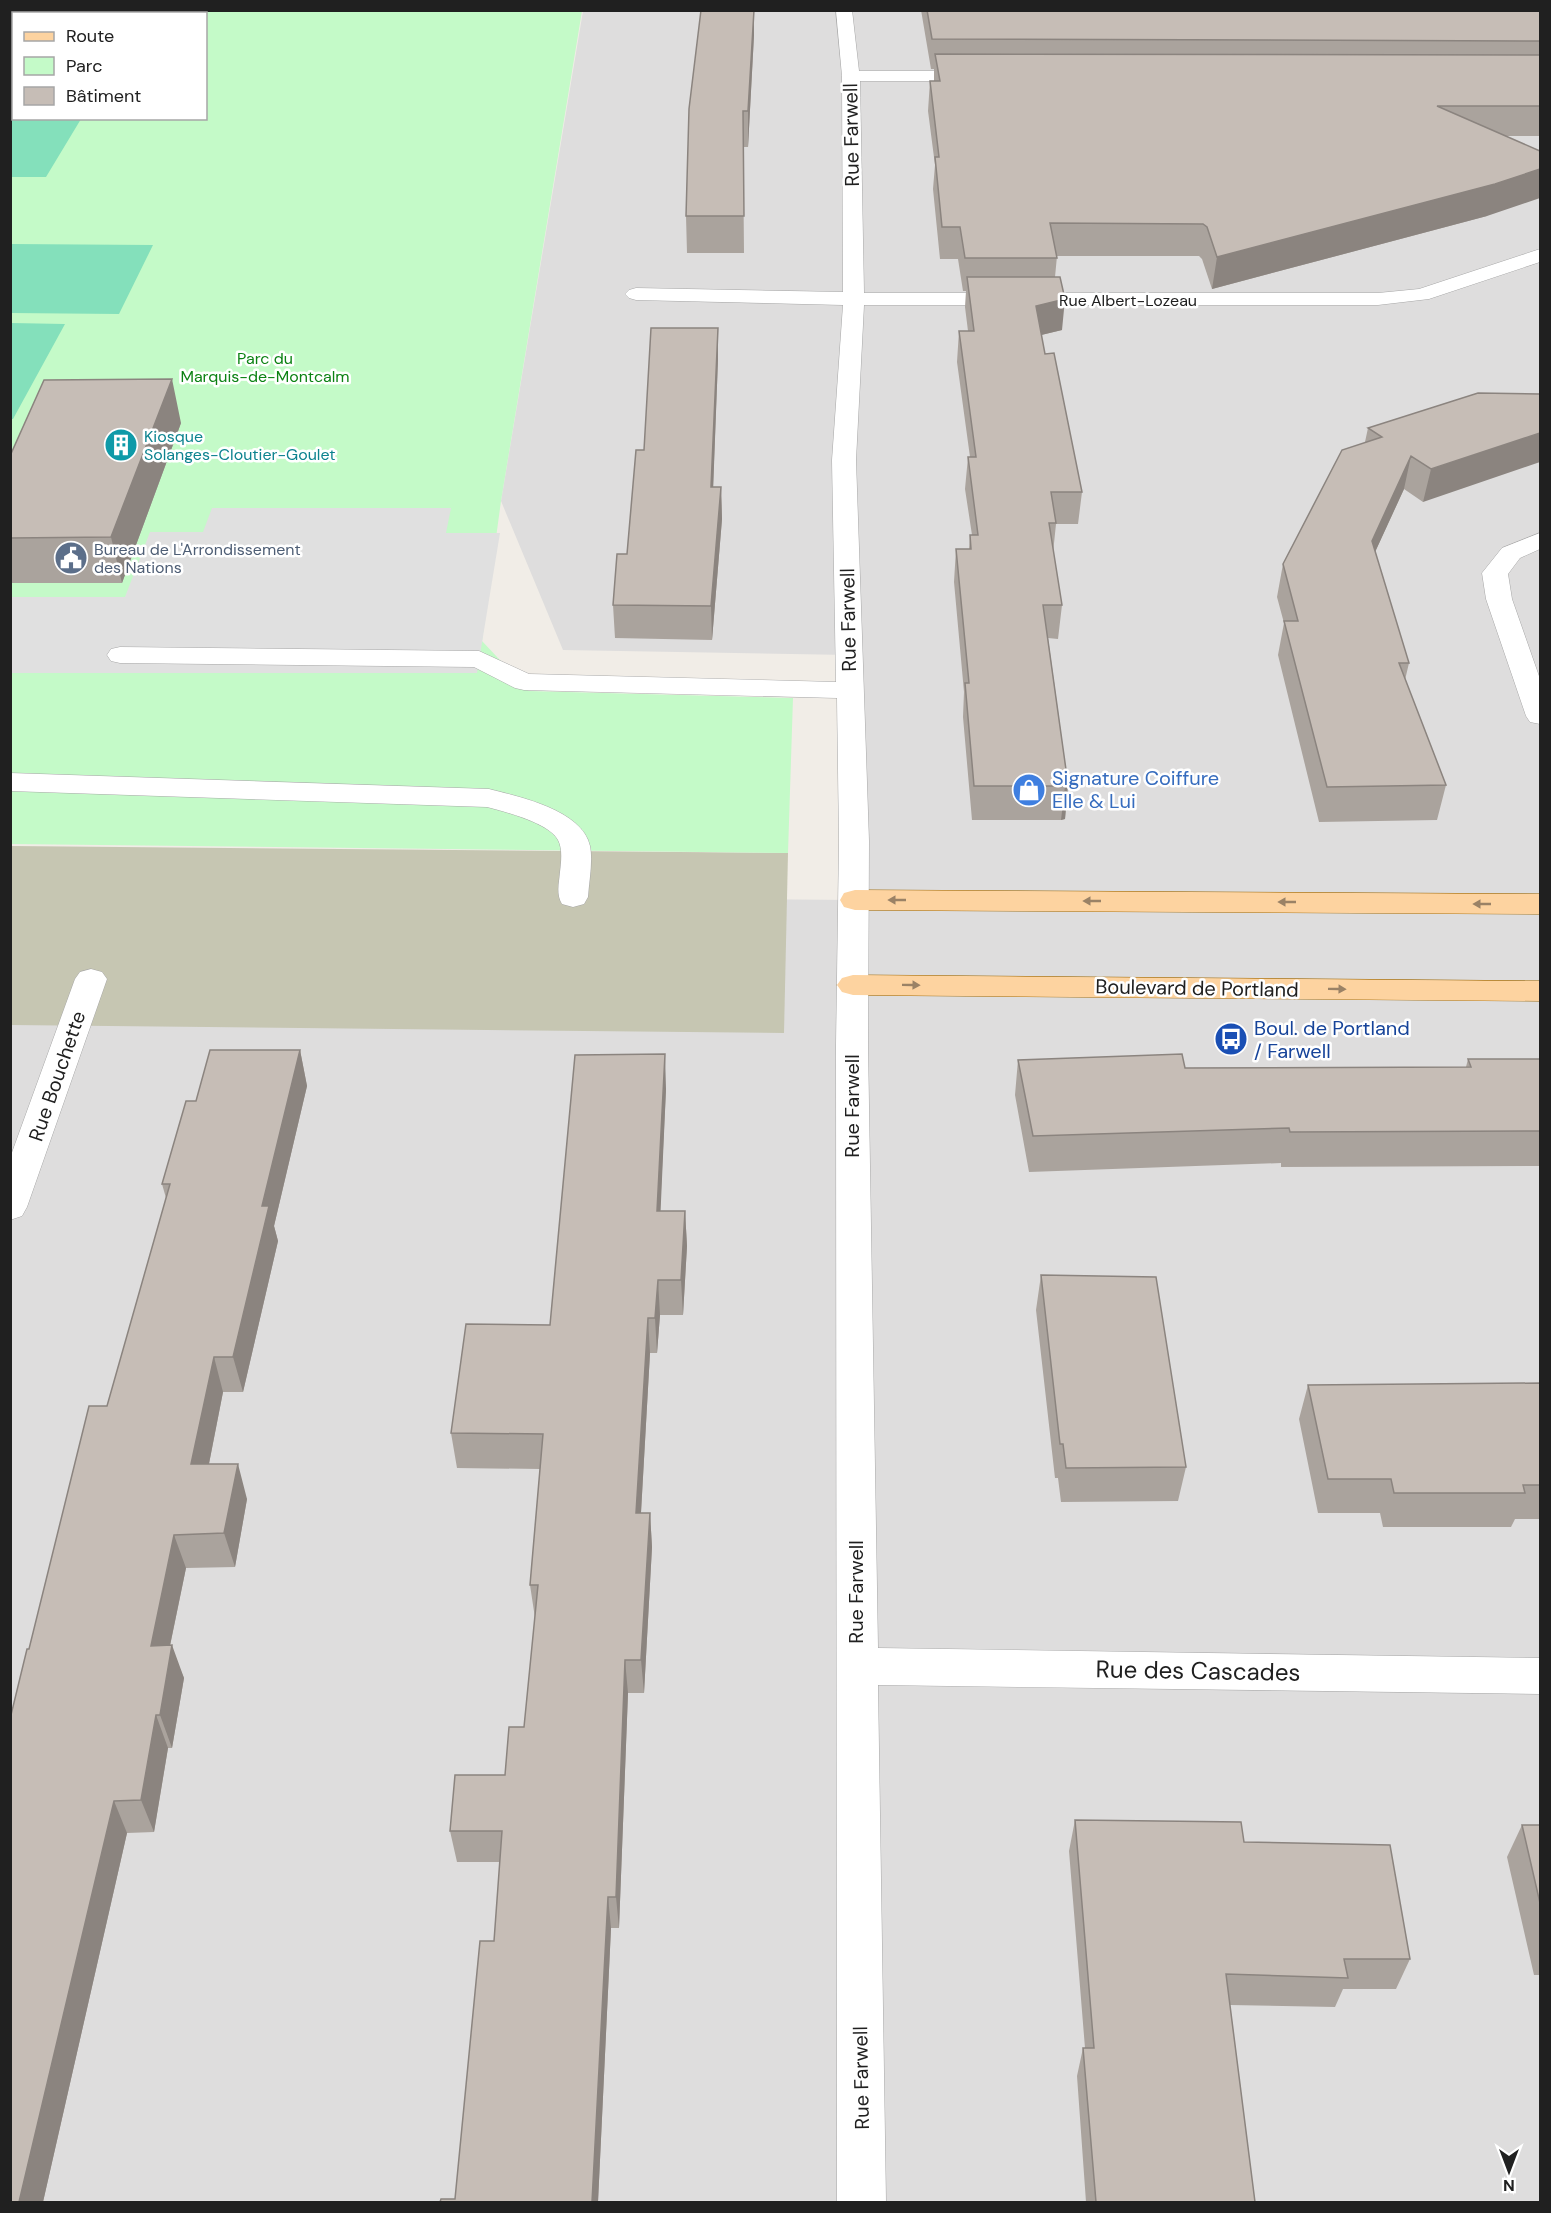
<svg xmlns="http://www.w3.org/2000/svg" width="1551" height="2213" font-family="'DM Sans',sans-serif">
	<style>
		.residential { fill: #dedddd }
		.construction { fill: #c6c6b2 }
		.park { fill: #c4fac8; fill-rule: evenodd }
		.pitch { fill: #84e0bb }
		.parking { fill: #e0e0e0 }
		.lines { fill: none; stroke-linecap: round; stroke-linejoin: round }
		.minor-casing { stroke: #a7a7a7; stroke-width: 1 }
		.major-casing { stroke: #9d6600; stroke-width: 1 }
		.minor { fill: #fff; fill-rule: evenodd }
		.major { fill: #fdd3a0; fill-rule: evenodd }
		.wall { fill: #aaa39d }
		.shaded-wall { fill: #8b847f }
		.building { fill: #c6bdb6; stroke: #8b847f; stroke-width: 1.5 }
		.oneway { fill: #9a8266 }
		.labels { text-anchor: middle; stroke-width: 5; stroke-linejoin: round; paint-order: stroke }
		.far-street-label { font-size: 16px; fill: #202020; stroke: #fff }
		.far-park-label { font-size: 16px; fill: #0b8213; stroke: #fff }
		.far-culture-label { font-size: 16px; fill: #0d838f; stroke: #fff; text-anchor: start }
		.far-service-label { font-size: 16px; fill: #4e5e75; stroke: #fff; text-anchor: start }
		.street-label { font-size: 20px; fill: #202020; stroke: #fff }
		.shop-label { font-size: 20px; fill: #366cbe; stroke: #fff; text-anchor: start }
		.transit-label { font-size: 20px; fill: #164399; stroke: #fff; text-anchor: start }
		.near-street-label { font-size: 24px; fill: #202020; stroke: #fff }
	</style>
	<rect width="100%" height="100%" fill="#f1ede7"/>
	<path class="residential" d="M583 11H1540V2202H11V892L854 900 849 655 563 650 501 501Z"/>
	<path class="construction" d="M11 846 788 853 784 1033 11 1025Z"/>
	<path class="park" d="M11 11H582L501 501 482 641 529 691 793 698 788 853 11 844ZM14 14H206V118H14Z"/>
	<path class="pitch" d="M11 10 146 11 144 14H14V118L81 119 46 177H11Z
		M11 244 153 245 119 314 11 313Z
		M11 323 65 324 13 419H10Z"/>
	<path class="parking" d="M212 508H451L446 533H500L477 673H11L10 597H125L150 532H203Z"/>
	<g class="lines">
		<g class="minor-casing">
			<path id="minor" d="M836 10H852L859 71H978L984 72 987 76 984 80 978 81H860L864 293H1378L1419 289 1540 249V262L1429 299 1378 305H864L856 460 869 841 868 1045 878 1648 1540 1658V1694L878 1685 886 2202H837L836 1045 839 841 837 698 524 690 515 688 474 667 120 663 111 661 107 655 111 649 120 647 479 651 529 674 836 682 832 460 843 305 636 300 629 298 625 294 629 290 636 288 843 292 842 76Z
				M1540 533V549L1520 558 1508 574 1512 599 1540 679V724L1530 722 1526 716 1486 599 1482 573 1502 548Z
				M10 773 489 789C520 797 582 810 590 846 593 862 589 881 588 897L584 904 573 907 562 904C556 894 559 884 560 872 561 863 563 849 558 840 549 823 506 812 487 807L10 791Z
				M91 969 102 972 107 979 27 1207 22 1216 10 1220V1158L75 979 80 972Z"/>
		</g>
		<g class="major-casing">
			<path id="major" d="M855 890 1540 894V914L855 910 844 907 840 900 844 893Z
				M853 975 1540 981V1001L853 995 842 992 837 985 842 978Z"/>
		</g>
		<use href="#minor" class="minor"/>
		<use href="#major" class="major"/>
	</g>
	<path class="wall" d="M701 10H754V35L748 147H743L744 253H687L686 216Z
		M921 10H1540V136H1507L1487 216 1212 289 1202 259 1199 256H1057L1055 277 1062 330 1041 335 1045 354 1082 492 1078 524H1056L1053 553 1062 605 1058 639 1048 638 1068 784 1065 819 1061 820H972L963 717 964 692 954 582 956 549H969L970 535H972L965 489 968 457H970L957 362 959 331H968L965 307 966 291H963L958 259H940L933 189 935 165 928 111 930 81H934V69H931Z
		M718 328V359L713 487H721L722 519 712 640 615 638 613 605 627 554 644 450Z
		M1478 393 1423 502 1404 489 1375 552 1409 663 1405 680 1446 785 1437 820 1319 822 1278 655 1284 623 1277 597 1283 564 1365 442 1368 428Z
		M181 423 122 583H10V456Z
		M300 1050 307 1086 274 1226 278 1241 243 1392H223L209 1464 247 1499 235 1567 186 1568 170 1646 184 1678 172 1748H168L154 1832 127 1833 43 2202H10L29 1649 107 1406 166 1198 162 1184 196 1101Z
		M1468 1059H1540V1166L1281 1167V1163L1029 1172 1015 1095 1018 1060 1185 1068 1466 1067Z
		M666 1089 660 1211H685L687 1246 683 1315H660L657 1353H650L641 1513H650L652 1547 644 1693H628L619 1928H611L598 2202H440L455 2199 494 1941 500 1862H457L450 1831 505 1775 524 1727 535 1618 530 1585 540 1469 457 1468 451 1433 550 1325Z
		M1041 1275 1186 1467 1178 1501 1061 1502 1058 1478H1055L1036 1310Z
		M1308 1385H1540V1519H1515L1511 1527H1383L1380 1513H1318L1299 1419Z
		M1075 1820 1244 1842 1410 1959 1396 1989H1343L1335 2007 1230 2005 1255 2202H1086L1077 2076 1083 2048H1085L1069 1851Z
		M1522 1825H1540V1975H1534L1507 1857Z"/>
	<path class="shaded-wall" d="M754 10V35L748 147V111Z
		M1540 169V198L1487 216 1212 289 1217 257Z
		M1065 299 1062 330 1033 337 1036 306Z
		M718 328V359L712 519 711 487Z
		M172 379 181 423 122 583 111 537Z
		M1540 433V462L1423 502 1431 469Z
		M1411 456 1404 489 1365 574 1372 541Z
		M721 487 722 519 712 640 711 606Z
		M1068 784 1065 819 1061 820 1065 786Z
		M300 1050 307 1086 274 1226 278 1241 243 1392 233 1357 262 1206Z
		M665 1054 666 1089 659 1246 657 1211Z
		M685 1211 687 1246 683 1315 681 1280Z
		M658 1280 660 1315 657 1353 655 1318Z
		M648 1318 650 1353 639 1547 636 1513Z
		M214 1357 223 1392 202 1499 191 1464Z
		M238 1464 247 1499 235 1567 224 1533Z
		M650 1513 652 1547 644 1693 641 1660Z
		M174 1535 186 1568 163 1679 151 1646Z
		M172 1645 184 1678 172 1748 160 1715Z
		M625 1660 628 1693 619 1928 616 1897Z
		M156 1715 168 1748 154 1832 141 1800Z
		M114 1801 127 1833 43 2202H19Z
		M608 1897 611 1928 598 2202H592Z"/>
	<path class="building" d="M701 10H754L748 111H743L744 216H686L689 109Z
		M927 10H1540V41L932 39Z
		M935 54 1540 55V106H1437L1540 151V169L1495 184 1217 257 1207 227 1203 224 1050 223 1057 258H965L960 227H942L935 157H939L930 81H940Z
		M967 277H1060L1065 299 1036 306 1045 354 1054 353 1082 492H1051L1056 523H1049L1062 605H1043L1068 784 1065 786H974L965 683H969L956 549H971L970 535H978L968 457H976L959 331H974Z
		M651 328H718L711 487H721L711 606 613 605 617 554H627L636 450H644Z
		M172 379 111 537 10 538V456L44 380Z
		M1478 393 1540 394V433L1431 469 1411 456 1372 541 1409 663H1399L1446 785 1327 787 1284 621H1298L1283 564 1342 450 1382 437 1368 428Z
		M210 1050H300L262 1206H269L233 1357H214L191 1464H238L224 1533 174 1535 151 1646 172 1645 160 1715H156L141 1800 114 1801 19 2202H10V1719L27 1649H29L89 1406H107L170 1184H162L186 1101H196Z
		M665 1054 657 1211H685L681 1280H658L655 1318H648L636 1513H650L641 1660H625L616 1897H608L592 2202H440L441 2199H455L480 1941H494L502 1831H450L455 1775H505L509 1727H524L538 1585H530L543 1434 451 1433 466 1324 550 1325 575 1055Z
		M1182 1054 1185 1068 1471 1067 1468 1059H1540V1131L1290 1132 1289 1128 1033 1136 1018 1060Z
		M1041 1275 1156 1277 1186 1467 1066 1468 1063 1444H1060Z
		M1540 1383V1485H1523L1525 1493H1394L1391 1479H1328L1308 1385Z
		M1075 1820 1241 1822 1244 1842 1390 1845 1410 1959H1344L1348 1978 1226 1974 1255 2202H1096L1083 2048H1094Z
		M1522 1825H1540V1903Z"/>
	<defs><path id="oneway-solid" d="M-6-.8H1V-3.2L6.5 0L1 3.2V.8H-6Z" transform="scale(1.5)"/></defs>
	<g class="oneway">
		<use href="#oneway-solid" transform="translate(897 900) rotate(180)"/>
		<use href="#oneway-solid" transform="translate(1092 901) rotate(-180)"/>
		<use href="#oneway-solid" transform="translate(1287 902) rotate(-180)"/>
		<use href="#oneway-solid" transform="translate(1482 904) rotate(-180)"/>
		<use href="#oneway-solid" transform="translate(911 985) rotate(1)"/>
		<use href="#oneway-solid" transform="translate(1337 989) rotate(1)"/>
	</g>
	<defs>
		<g id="building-disc" transform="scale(1.725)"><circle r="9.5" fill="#0f9aa8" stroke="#fff"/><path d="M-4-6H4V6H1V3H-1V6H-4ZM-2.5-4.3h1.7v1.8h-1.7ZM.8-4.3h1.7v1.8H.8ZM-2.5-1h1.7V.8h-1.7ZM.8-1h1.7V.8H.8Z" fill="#fff"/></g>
		<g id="civic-disc" transform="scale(1.725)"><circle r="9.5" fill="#5c6f8a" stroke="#fff"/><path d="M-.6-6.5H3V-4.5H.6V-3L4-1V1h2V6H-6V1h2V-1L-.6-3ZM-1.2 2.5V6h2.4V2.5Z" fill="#fff"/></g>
		<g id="shop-disc" transform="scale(1.725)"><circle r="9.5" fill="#3f7fe0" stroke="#fff"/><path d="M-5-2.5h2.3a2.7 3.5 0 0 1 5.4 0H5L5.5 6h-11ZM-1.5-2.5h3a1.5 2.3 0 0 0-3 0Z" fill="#fff"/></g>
		<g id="bus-disc" transform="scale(1.725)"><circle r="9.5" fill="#1a4fb4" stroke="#fff"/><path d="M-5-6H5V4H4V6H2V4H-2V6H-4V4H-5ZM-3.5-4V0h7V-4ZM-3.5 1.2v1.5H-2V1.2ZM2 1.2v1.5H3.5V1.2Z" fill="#fff"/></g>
	</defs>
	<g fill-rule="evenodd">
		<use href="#building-disc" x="121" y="445"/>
		<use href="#civic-disc" x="71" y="558"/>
		<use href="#shop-disc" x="1029" y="790"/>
		<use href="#bus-disc" x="1231" y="1039"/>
	</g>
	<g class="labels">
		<g class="far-street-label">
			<text x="1128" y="306">Rue Albert-Lozeau</text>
		</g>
		<g class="far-park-label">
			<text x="265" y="364">Parc du<tspan x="265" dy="18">Marquis-de-Montcalm</tspan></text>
		</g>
		<g class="far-culture-label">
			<text x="144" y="442">Kiosque<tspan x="144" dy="18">Solanges-Cloutier-Goulet</tspan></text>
		</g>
		<g class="far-service-label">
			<text x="94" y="555">Bureau de L'Arrondissement<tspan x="94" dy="18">des Nations</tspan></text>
		</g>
		<g class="street-label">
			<text transform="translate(851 135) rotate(-91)" y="7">Rue Farwell</text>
			<text transform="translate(848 620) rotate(-91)" y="7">Rue Farwell</text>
			<text transform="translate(1197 988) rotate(1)" y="7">Boulevard de Portland</text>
			<text transform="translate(57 1076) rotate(-71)" y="7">Rue Bouchette</text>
			<text transform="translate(852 1106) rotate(-90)" y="7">Rue Farwell</text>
			<text transform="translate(856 1592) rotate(-90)" y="7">Rue Farwell</text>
			<text transform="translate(861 2078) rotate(-91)" y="7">Rue Farwell</text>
		</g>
		<g class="shop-label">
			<text x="1052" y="785">Signature Coiffure<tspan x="1052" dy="23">Elle &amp; Lui</tspan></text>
		</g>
		<g class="transit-label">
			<text x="1254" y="1035">Boul. de Portland<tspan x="1254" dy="23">/ Farwell</tspan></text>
		</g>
		<g class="near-street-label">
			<text transform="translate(1198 1671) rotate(1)" y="8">Rue des Cascades</text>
		</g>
	</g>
	<rect width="1551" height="2213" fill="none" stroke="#202020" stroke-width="24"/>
	<rect x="12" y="12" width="195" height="108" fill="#ffffff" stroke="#a6a6a6" stroke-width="1.5"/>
	<rect x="24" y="32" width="30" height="9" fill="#fdd3a0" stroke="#a6a6a6" stroke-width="1.5"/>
	<text x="66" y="42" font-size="18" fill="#202020">Route</text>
	<rect x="24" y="57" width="30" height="18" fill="#c4fac8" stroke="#a6a6a6" stroke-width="1.5"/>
	<text x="66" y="72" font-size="18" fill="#202020">Parc</text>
	<rect x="24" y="87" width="30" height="18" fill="#c6bdb6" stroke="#a6a6a6" stroke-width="1.5"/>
	<text x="66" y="102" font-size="18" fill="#202020">Bâtiment</text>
	<g transform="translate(1509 2171) rotate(180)" stroke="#ffffff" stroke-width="4.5" paint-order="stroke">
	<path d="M0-4.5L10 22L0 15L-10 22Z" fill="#202020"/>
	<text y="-9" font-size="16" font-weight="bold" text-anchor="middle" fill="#202020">N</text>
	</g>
</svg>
